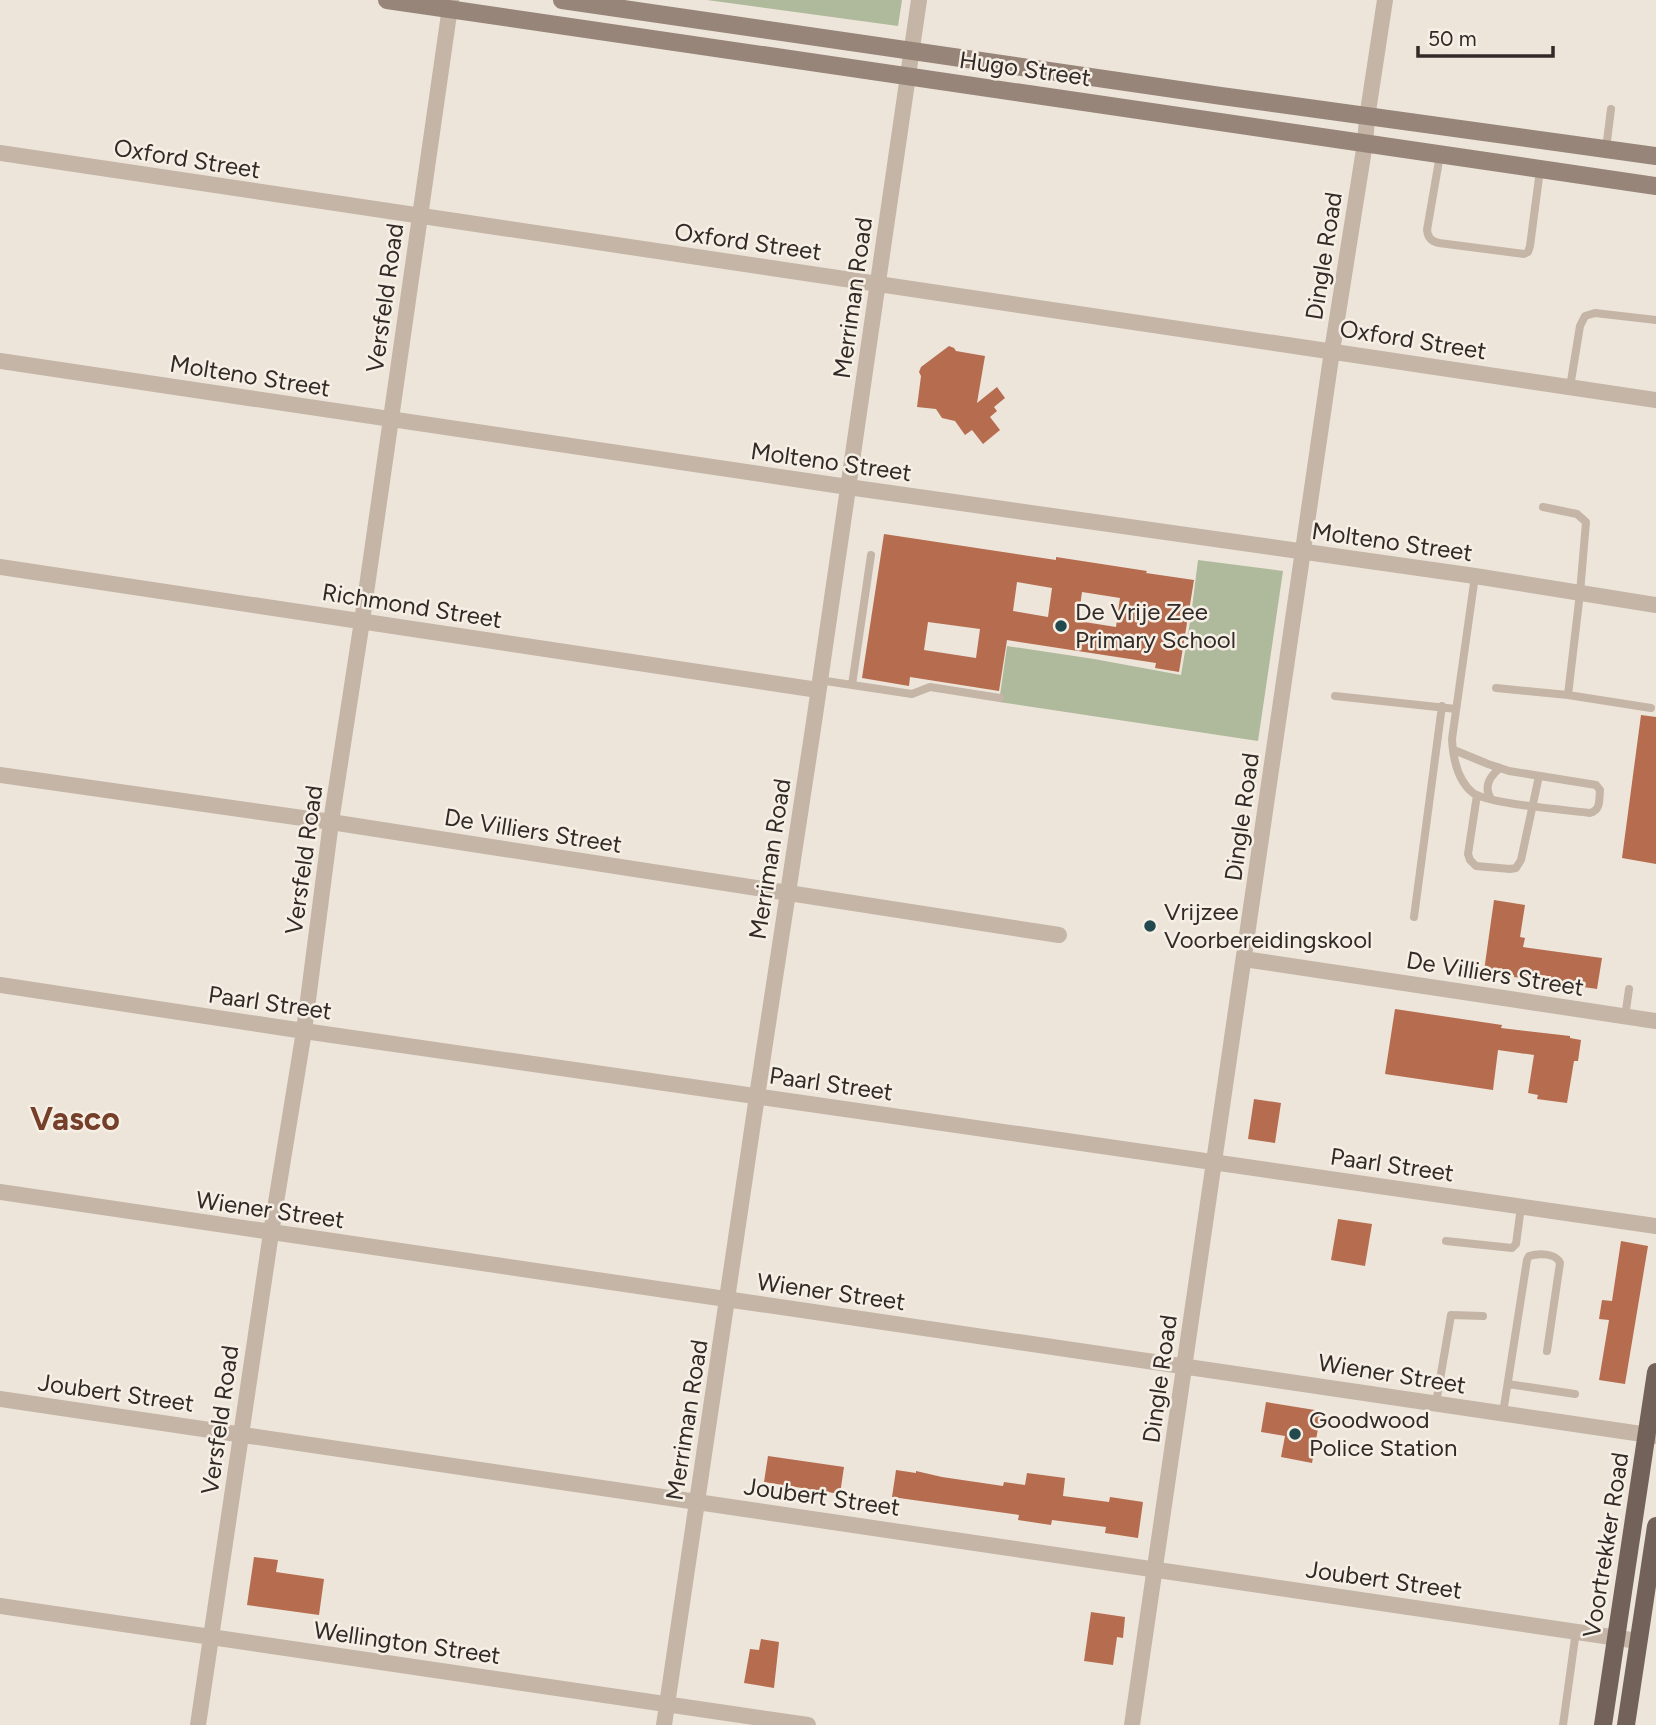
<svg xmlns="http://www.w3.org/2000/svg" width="1656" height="1725" font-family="Figtree,sans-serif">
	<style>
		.green { fill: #afba9c }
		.building { fill: #b66c4f; fill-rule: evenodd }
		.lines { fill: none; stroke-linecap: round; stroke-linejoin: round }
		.lane { stroke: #c4b5a7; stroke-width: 8 }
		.street { stroke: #c4b5a7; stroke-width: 16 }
		.secondary { stroke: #978579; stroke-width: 18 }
		.primary { stroke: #726259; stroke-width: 18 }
		.poi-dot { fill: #22494d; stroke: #f6efe5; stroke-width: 2.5 }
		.labels { text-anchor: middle; stroke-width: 5; stroke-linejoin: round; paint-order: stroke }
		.street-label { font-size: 24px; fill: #312a27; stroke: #f6efe5 }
		.poi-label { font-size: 24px; fill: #312a27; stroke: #f6efe5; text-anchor: start }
		.district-label { font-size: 32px; font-weight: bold; fill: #763f2a; stroke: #f6efe5 }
	</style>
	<rect width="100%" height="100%" fill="#ede5d9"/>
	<path class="green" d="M707 0H902L898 26Z
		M1198 560 1283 571 1258 741 999 702 1007 646 1094 659 1181 675 1191 616Z"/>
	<path class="building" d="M949 346 954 348 956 351 985 356 977 403 997 387 1005 398 994 407 997 411 990 417 1000 430 983 444 972 430 965 435 955 421 942 418 936 409 917 407 921 376 919 372 921 367Z
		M884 534 1056 560V557L1147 571 1146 573 1194 580 1179 672 1155 668 1156 663 1007 640 999 691 910 677 909 686 862 678ZM1017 582 1052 588 1048 617 1013 611ZM1082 592 1120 598 1116 627 1078 621ZM928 622 980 629 976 658 924 650Z
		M1641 715 1656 717V864L1622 858Z
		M1494 900 1525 905 1520 937 1525 938 1523 947 1602 958 1597 989 1514 977V975L1484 971Z
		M1395 1009 1502 1025 1501 1028 1570 1036V1038L1581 1040 1578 1061H1574L1567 1103 1537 1099 1538 1095 1528 1093 1534 1055 1498 1050 1493 1090 1385 1074Z
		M1254 1099 1281 1103 1275 1143 1248 1139Z
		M1338 1219 1372 1224 1365 1266 1331 1260Z
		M1621 1241 1648 1246 1625 1384 1599 1380 1609 1320 1599 1319 1602 1300 1612 1301Z
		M1266 1402 1321 1411 1312 1463 1281 1457 1285 1436 1261 1432Z
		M768 1456 844 1467 840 1494 764 1482Z
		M896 1470 916 1473V1471L942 1477 1003 1486 1004 1482 1025 1485 1027 1473 1065 1478 1063 1496 1109 1502 1110 1497 1143 1502 1138 1538 1105 1533 1106 1527 1052 1520 1051 1525 1018 1520 1019 1515 892 1497Z
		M254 1557 278 1560 276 1572 324 1579 319 1615 247 1605Z
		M1091 1612 1125 1617 1123 1638 1117 1637 1113 1665 1084 1661Z
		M761 1639 779 1642 774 1688 744 1683 750 1649 759 1650Z"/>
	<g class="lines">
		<path class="lane" d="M1606 149 1611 109
			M1440 155 1427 230C1428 238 1431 241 1439 243L1524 254 1528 252 1530 246 1540 170
			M1570 387 1580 326 1585 316 1595 313 1656 320
			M819 680 912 694 930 687 1000 698
			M852 685 871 555
			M1496 688 1568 695 1580 593 1586 522 1577 514 1543 507
			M1568 695 1651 708
			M1335 696 1456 709
			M1454 750 1488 764 1509 771 1596 785 1600 790C1599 800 1601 810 1590 813 1567 810 1489 804 1473 793 1458 781 1453 758 1452 739L1475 576
			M1477 795 1468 854 1470 860 1476 866 1510 869 1516 868 1521 860 1539 776
			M1491 799C1483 787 1490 776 1500 768
			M1414 917 1442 706
			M1625 1017 1629 989
			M1446 1241 1512 1248 1516 1244 1521 1207
			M1508 1384 1575 1394
			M1436 1403 1451 1315 1483 1316
			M1503 1413 1527 1260 1529 1256C1539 1253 1556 1253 1560 1263L1547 1351
			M1563 1725 1576 1631"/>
		<path class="street" d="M0 153 1656 400
			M0 361 848 487 1475 576 1656 605
			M0 567 818 690
			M0 775 331 822 1059 935
			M1244 959 1656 1021
			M0 985 304 1031 1656 1226
			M0 1192 1656 1436
			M0 1399 1638 1641
			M0 1606 808 1725
			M198 1725 271 1233 304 1031 331 822 362 621 451 0
			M664 1725 757 1096 814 722 919 0
			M1132 1725 1332 351 1365 143 1367 118 1385 0"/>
		<path class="secondary" d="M387 0 1656 186
			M562 0C926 54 1291 107 1656 156"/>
		<path class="primary" d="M1603 1725 1656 1372
			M1626 1725 1656 1526"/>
	</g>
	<g class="poi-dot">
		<circle cx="1061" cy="626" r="7"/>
		<circle cx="1150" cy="926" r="7"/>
		<circle cx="1295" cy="1434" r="7"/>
	</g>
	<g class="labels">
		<g class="street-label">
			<text transform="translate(1025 69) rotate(8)" y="8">Hugo Street</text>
			<text transform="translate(187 159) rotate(9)" y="8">Oxford Street</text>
			<text transform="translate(748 242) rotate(8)" y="8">Oxford Street</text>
			<text transform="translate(1324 256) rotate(-81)" y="8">Dingle Road</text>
			<text transform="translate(385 298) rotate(-82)" y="8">Versfeld Road</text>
			<text transform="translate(853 298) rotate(-82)" y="8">Merriman Road</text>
			<text transform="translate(1413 340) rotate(9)" y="8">Oxford Street</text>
			<text transform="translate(250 376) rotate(9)" y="8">Molteno Street</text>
			<text transform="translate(831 462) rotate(8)" y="8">Molteno Street</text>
			<text transform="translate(1392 542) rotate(8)" y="8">Molteno Street</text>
			<text transform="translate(412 606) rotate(9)" y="8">Richmond Street</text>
			<text transform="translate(1242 817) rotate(-82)" y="8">Dingle Road</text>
			<text transform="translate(533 831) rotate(9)" y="8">De Villiers Street</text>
			<text transform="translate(770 859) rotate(-81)" y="8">Merriman Road</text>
			<text transform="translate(304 860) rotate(-82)" y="8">Versfeld Road</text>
			<text transform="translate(1495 974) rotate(9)" y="8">De Villiers Street</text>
			<text transform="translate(270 1003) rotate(8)" y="8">Paarl Street</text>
			<text transform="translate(831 1084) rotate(8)" y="8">Paarl Street</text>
			<text transform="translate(1392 1165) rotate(8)" y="8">Paarl Street</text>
			<text transform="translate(270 1210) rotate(8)" y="8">Wiener Street</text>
			<text transform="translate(831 1292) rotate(8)" y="8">Wiener Street</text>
			<text transform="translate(1392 1374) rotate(9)" y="8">Wiener Street</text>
			<text transform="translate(1160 1379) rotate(-82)" y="8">Dingle Road</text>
			<text transform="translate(116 1393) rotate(8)" y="8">Joubert Street</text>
			<text transform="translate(220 1420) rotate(-82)" y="8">Versfeld Road</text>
			<text transform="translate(687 1420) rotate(-81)" y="8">Merriman Road</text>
			<text transform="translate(822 1497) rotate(8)" y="8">Joubert Street</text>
			<text transform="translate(1606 1545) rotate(-81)" y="8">Voortrekker Road</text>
			<text transform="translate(1384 1580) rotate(8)" y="8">Joubert Street</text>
			<text transform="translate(407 1643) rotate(8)" y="8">Wellington Street</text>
		</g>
		<g class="poi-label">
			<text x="1075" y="620">De Vrije Zee<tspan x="1075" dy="28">Primary School</tspan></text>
			<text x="1164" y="920">Vrijzee<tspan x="1164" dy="28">Voorbereidingskool</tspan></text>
			<text x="1309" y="1428">Goodwood<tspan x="1309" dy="28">Police Station</tspan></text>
		</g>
		<g class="district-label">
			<text x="75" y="1130">Vasco</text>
		</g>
	</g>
	<path d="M1418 46v10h135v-10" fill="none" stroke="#312a27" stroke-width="3.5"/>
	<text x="1428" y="46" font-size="21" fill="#312a27" stroke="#f6efe5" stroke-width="5" paint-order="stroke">50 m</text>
</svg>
